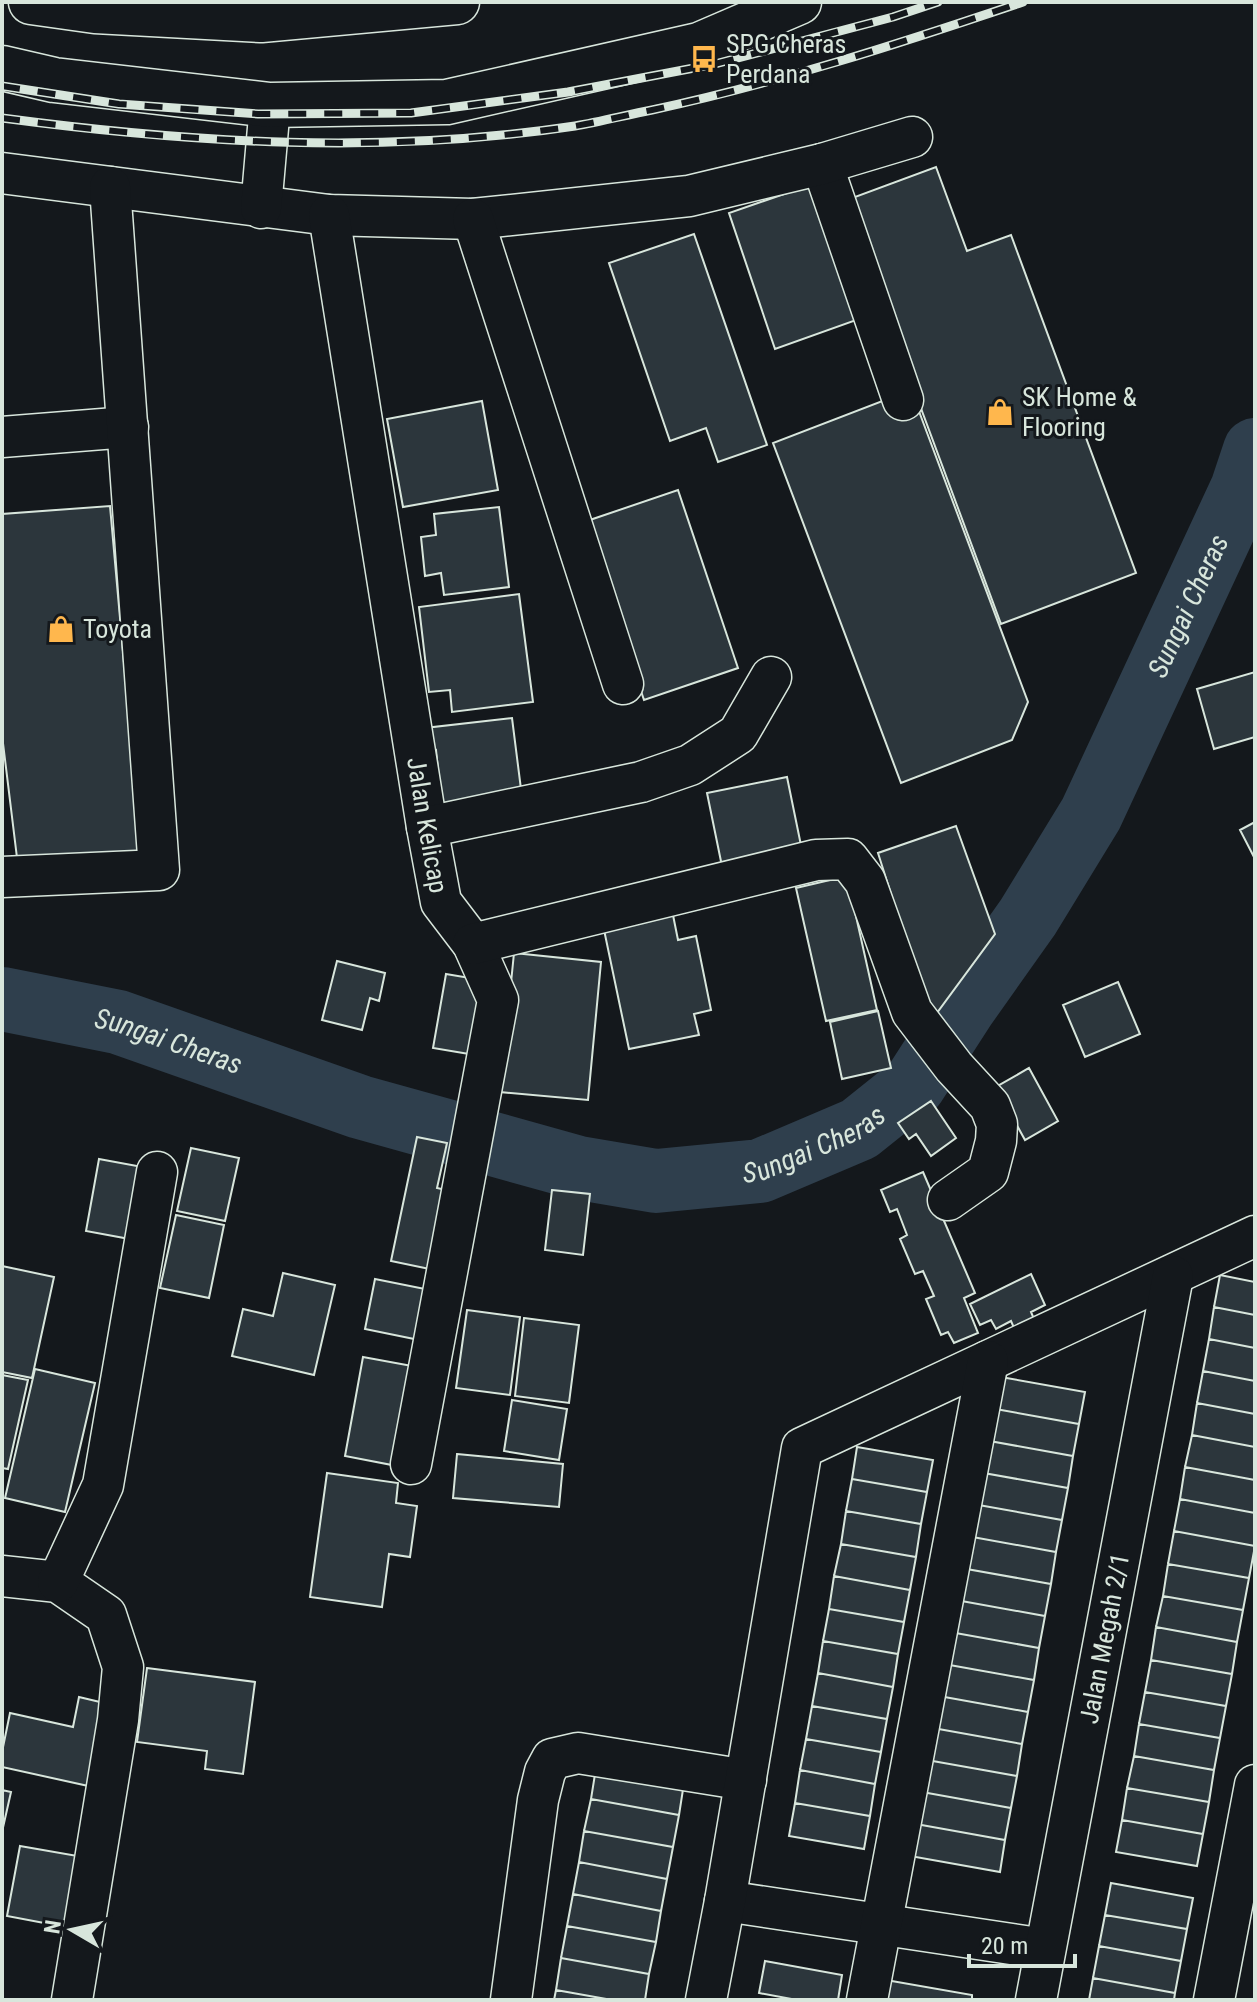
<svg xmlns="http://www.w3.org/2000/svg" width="1257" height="2002" font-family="'Roboto Condensed',sans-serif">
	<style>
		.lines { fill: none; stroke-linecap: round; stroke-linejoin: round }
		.river { stroke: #2f3f4d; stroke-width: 64 }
		.building { fill: #2c363c; stroke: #d8e6dc; stroke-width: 2 }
		.minor-casing { stroke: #d8e6dc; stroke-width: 43 }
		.highway-casing { stroke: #d8e6dc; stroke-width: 47 }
		.minor { stroke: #14181c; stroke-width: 40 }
		.highway { stroke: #14181c; stroke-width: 44 }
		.rail-casing { stroke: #d8e6dc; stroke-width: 9 }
		.rail { stroke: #14181c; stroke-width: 6; stroke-dasharray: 18; stroke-linecap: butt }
		.labels { text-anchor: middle; stroke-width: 6; stroke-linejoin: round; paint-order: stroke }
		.poi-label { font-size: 26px; fill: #d8e6dc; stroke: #14181c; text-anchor: start }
		.street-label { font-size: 26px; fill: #d8e6dc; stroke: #14181c }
		.water-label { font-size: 28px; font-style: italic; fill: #d8e6dc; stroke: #14181c }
	</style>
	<rect width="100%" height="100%" fill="#14181c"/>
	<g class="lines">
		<path class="river" id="s1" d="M2 999 118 1022 360 1107 579 1168 656 1181 760 1171 859 1129 914 1085 965 1006 1028 917 1091 814 1242 489 1255 450"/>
	</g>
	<path class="building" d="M936 167 967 251 1011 235 1136 573 1001 624 844 201Z
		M816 183 862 318 775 349 729 213Z
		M694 234 767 445 718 462 706 428 670 441 609 263Z
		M911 390 1028 702 1012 740 901 783 773 443Z
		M482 401 498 490 403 507 387 419Z
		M678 490 738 668 644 700 584 522Z
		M110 506 141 853 18 866 2 735V514Z
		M499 507 509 587 444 595 441 573 425 576 421 537 436 535 434 514Z
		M519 594 533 702 452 712 450 690 429 692 419 607Z
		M1255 672V737L1214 749 1197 689Z
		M512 718 522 797 442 807 436 750 428 752 425 728Z
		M787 777 804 860 724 876 707 793Z
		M1255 822V859L1240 830Z
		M956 826 995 934 931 1021 878 853Z
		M847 876 877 1010 826 1021 796 888Z
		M672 910 678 940 696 936 711 1010 694 1014 699 1035 629 1049 603 925Z
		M514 953 601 962 588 1100 500 1092Z
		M337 961 385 973 379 1001 370 998 362 1030 322 1020Z
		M446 974 482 980 487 1057 433 1048Z
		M1118 982 1140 1034 1085 1057 1063 1005Z
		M878 1011 891 1068 842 1079 830 1022Z
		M1029 1068 1058 1121 1025 1140 996 1087Z
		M931 1101 956 1138 931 1156 916 1134 909 1139 898 1123Z
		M417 1137 447 1143 437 1188 460 1193 444 1272 391 1261Z
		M191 1148 239 1158 225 1221 177 1211Z
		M99 1159 148 1168 135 1240 86 1231Z
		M923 1172 975 1293 964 1298 978 1333 954 1343 948 1332 941 1335 926 1299 934 1296 923 1271 915 1274 900 1239 907 1235 897 1209 890 1212 881 1190Z
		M552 1190 590 1194 583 1255 545 1250Z
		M176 1215 224 1225 209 1298 160 1288Z
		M2 1266 54 1277 32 1378 2 1372Z
		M283 1273 335 1285 314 1375 232 1356 243 1309 273 1316Z
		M1031 1274 1045 1305 1031 1312 1034 1319 1014 1328 1011 1321 996 1329 991 1320 980 1325 970 1304Z
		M1220 1275 1255 1282V1315L1214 1307Z
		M375 1279 440 1292 429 1342 365 1329Z
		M1214 1307 1255 1315V1348L1209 1339Z
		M467 1310 520 1317 510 1395 456 1388Z
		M524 1318 579 1325 569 1403 515 1396Z
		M1209 1339 1255 1348V1381L1203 1371Z
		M363 1357 423 1368 392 1465 345 1456Z
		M35 1369 95 1383 65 1512 5 1498Z
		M1203 1371 1255 1381V1414L1197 1403Z
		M2 1375 28 1380 8 1469 2 1468Z
		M995 1376 1085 1392 1079 1424 990 1408Z
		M512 1400 567 1409 559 1460 504 1451Z
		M1197 1403 1255 1414V1447L1192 1435Z
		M990 1408 1079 1424 1073 1456 984 1440Z
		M1192 1435 1255 1447V1480L1185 1467Z
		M984 1440 1073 1456 1068 1488 978 1472Z
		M857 1447 933 1460 927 1492 852 1479Z
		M457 1454 563 1464 559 1507 453 1498Z
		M1185 1467 1255 1480V1513L1180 1499Z
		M978 1472 1068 1488 1062 1520 973 1504Z
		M327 1473 398 1483 396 1503 417 1506 410 1557 389 1554 382 1607 310 1597Z
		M852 1479 927 1492 921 1524 846 1511Z
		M1180 1499 1255 1513V1546L1174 1531Z
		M973 1504 1062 1520 1056 1552 967 1536Z
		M846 1511 921 1524 916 1557 841 1544Z
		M1174 1531 1255 1546 1249 1578 1168 1564Z
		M967 1536 1056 1552 1051 1584 961 1568Z
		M841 1544 916 1557 910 1590 834 1576Z
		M1168 1564 1249 1578 1243 1610 1163 1596Z
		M961 1568 1051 1584 1045 1616 956 1600Z
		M834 1576 910 1590 904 1622 829 1609Z
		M1163 1596 1243 1610 1237 1642 1156 1627Z
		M956 1600 1045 1616 1039 1648 950 1632Z
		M829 1609 904 1622 898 1654 823 1641Z
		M1156 1627 1237 1642 1232 1674 1151 1660Z
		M950 1632 1039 1648 1034 1680 944 1664Z
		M823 1641 898 1654 893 1687 818 1673Z
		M1151 1660 1232 1674 1226 1706 1145 1692Z
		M944 1664 1034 1680 1028 1712 939 1696Z
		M147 1668 255 1682 243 1774 205 1769 207 1751 137 1742Z
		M818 1673 893 1687 887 1719 812 1706Z
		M1145 1692 1226 1706 1220 1738 1139 1724Z
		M939 1696 1028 1712 1022 1744 933 1728Z
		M79 1697 121 1707 102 1789 2 1767V1752L10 1713 73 1727Z
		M812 1706 887 1719 881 1752 806 1739Z
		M1139 1724 1220 1738 1214 1770 1134 1756Z
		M933 1728 1022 1744 1017 1776 927 1760Z
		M806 1739 881 1752 875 1784 800 1770Z
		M1134 1756 1214 1770 1209 1802 1127 1788Z
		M927 1760 1017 1776 1011 1808 922 1792Z
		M596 1768 684 1783 679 1815 591 1799Z
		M800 1770 875 1784 870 1816 795 1803Z
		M1127 1788 1209 1802 1203 1834 1122 1820Z
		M2 1790 11 1792 2 1832Z
		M922 1792 1011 1808 1005 1840 916 1824Z
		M591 1799 679 1815 673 1847 584 1831Z
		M795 1803 870 1816 864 1849 789 1836Z
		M1122 1820 1203 1834 1197 1866 1116 1852Z
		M916 1824 1005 1840 1000 1872 910 1856Z
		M584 1831 673 1847 667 1879 579 1862Z
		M20 1846 89 1858 76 1929 7 1916Z
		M579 1862 667 1879 661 1911 573 1894Z
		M1111 1883 1193 1898 1187 1929 1105 1915Z
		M573 1894 661 1911 656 1942 567 1926Z
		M1105 1915 1187 1929 1181 1961 1099 1946Z
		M567 1926 656 1942 649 1974 561 1958Z
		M1099 1946 1181 1961 1175 1993 1093 1978Z
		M561 1958 649 1974 645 2000H612L556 1990Z
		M765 1961 842 1975 838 2000H797L759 1993Z
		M1093 1978 1175 1993 1174 2000H1089Z
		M886 1980 972 1995V2000H883Z
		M556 1990 612 2000H554Z"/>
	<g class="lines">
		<g class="minor-casing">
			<g id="minor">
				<path d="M822 164 903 400"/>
				<path d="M2 173 329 215 473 219 689 196 822 164 912 137"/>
				<path d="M261 208 270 105"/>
				<path id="s2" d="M329 215 427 827 441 902 473 944 498 1000 411 1464"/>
				<path d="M473 219 623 684"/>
				<path d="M2 437 128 427"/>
				<path d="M427 827 641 782 690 765 738 734 771 677"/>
				<path d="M2 877 159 870 110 187"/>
				<path d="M473 944 816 860 848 859 865 881 912 1012 954 1067 990 1106 997 1124 996 1141 988 1172 948 1200"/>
				<path d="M2 1576 58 1582 106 1615 123 1667 118 1720 72 2000"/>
				<path d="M58 1582 103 1485 157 1172"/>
				<path d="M725 1901 1045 1949"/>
				<path d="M511 2000 538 1800 545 1772 552 1759 578 1753 746 1780"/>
				<path d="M706 2000 725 1901 802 1448 1255 1236"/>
				<path d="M867 2000 988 1361"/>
				<path id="s3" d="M1036 2000 1173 1276"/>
				<path d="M1214 2000 1255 1785"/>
			</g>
		</g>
		<g class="highway-casing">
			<path id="highway" d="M31 2 95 11 261 20 457 2
				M2 68 54 80 270 105 447 102 699 45 799 2"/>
		</g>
		<use href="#minor" class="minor"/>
		<use href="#highway" class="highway"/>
		<g class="rail-casing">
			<path id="rail" d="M2 86 119 104 258 114 411 113 568 92 715 64 893 17 938 2
				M2 118C192 143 384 155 575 126 600 122 626 115 652 110 778 83 901 43 1023 2"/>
		</g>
		<use href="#rail" class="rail"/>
	</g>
	<defs>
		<g id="bus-bare" transform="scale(2.16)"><path d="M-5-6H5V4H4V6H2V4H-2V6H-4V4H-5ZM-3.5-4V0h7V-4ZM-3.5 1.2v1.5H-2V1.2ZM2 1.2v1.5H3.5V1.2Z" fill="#ffb74d" stroke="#14181c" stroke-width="2.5" paint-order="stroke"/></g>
		<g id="shop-bare" transform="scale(2.16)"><path d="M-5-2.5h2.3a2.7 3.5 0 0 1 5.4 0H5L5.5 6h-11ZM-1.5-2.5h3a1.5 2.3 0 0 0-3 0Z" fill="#ffb74d" stroke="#14181c" stroke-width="2.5" paint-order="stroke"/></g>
	</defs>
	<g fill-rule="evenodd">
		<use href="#bus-bare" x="704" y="59"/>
		<use href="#shop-bare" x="1000" y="412"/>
		<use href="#shop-bare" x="61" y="629"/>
	</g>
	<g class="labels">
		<g class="poi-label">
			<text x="726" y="53">SPG Cheras<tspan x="726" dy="30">Perdana</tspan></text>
			<text x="1022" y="406">SK Home &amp;<tspan x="1022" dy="30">Flooring</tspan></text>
			<text x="83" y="638">Toyota</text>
		</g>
		<g class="street-label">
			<text dy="9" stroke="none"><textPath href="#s2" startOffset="618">Jalan Kelicap</textPath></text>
			<text dy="9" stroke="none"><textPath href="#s3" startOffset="368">Jalan Megah 2/1</textPath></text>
		</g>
		<g class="water-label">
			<text dy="10" stroke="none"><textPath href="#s1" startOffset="1516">Sungai Cheras</textPath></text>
			<text dy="10" stroke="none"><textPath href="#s1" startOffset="172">Sungai Cheras</textPath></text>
			<text dy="10" stroke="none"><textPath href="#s1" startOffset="844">Sungai Cheras</textPath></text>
		</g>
	</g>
	<rect width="1257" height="2002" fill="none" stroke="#d8e6dc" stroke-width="8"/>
	<g transform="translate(72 1930) rotate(279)" stroke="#14181c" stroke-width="6" paint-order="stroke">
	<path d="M0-6L14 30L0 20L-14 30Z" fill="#d8e6dc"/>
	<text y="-12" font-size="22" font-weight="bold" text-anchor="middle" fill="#d8e6dc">N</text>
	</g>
	<path d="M969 1954v12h106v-12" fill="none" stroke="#d8e6dc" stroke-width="4"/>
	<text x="981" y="1954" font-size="24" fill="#d8e6dc" stroke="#14181c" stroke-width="6" paint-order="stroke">20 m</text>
</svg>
